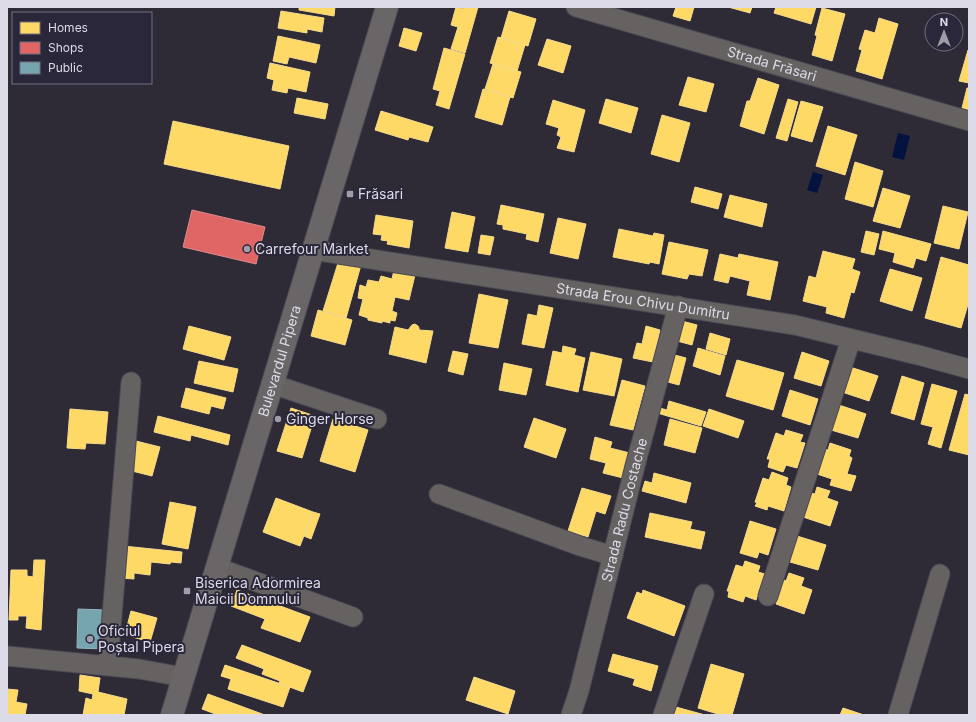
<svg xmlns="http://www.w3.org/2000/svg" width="976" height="722" font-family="Inter,sans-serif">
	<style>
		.water { fill: #041240 }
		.homes { fill: #ffd966; stroke: #f5da8d }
		.shops { fill: #e06666; stroke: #df898d }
		.public { fill: #76a5af; stroke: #95b5c0 }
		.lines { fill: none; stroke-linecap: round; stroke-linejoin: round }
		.street-casing { stroke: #4b4852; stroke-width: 21 }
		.secondary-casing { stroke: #4b4852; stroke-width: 24 }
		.street { stroke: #666262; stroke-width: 19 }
		.secondary { stroke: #6a6566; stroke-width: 22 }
		.poi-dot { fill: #a09daa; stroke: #2b273a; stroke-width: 1.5 }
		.labels { text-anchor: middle; stroke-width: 4; stroke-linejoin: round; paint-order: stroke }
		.street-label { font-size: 14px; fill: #dddbe8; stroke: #2b273a }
		.poi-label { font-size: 14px; fill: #dddbe8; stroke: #2b273a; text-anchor: start }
	</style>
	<rect width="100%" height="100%" fill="#2e2b36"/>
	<path class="water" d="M898 133 910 136 904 160 892 157Z
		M813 172 823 175 817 193 807 190Z"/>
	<path class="homes" d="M299 7H335L334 16 299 10Z
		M456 7 463 9 464 7H478L465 53 451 49 458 27 451 25Z
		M676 7H694L690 21 673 16Z
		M728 7H752L750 13Z
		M776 7H816L811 24 774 13Z
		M822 8 845 14 832 61 812 55 817 36 815 35Z
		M281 11 324 18 322 32 307 29V33L278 28Z
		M509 11 536 19 528 46 501 38Z
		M879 18 898 24 882 79 856 71 862 50 859 49 865 30 875 33Z
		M404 28 422 33 416 51 399 46Z
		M278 36 320 45 316 63 289 57 287 64 273 61Z
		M498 37 525 45 517 71 490 63Z
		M547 39 571 46 563 73 538 65Z
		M444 48 465 54 449 109 436 105 440 91 433 89Z
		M968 50H969V83L959 81Z
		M270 63 310 72 306 92 288 88 287 93 272 90 274 80 267 78Z
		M493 64 521 72 513 98 485 89Z
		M688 77 714 84 706 112 679 105Z
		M758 78 779 85 764 134 740 126 747 101H750Z
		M967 88H969V110L962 108Z
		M483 89 510 97 502 125 475 117Z
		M297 98 328 104 325 119 294 113Z
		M606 99 638 108 631 133 599 123Z
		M788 99 798 102 787 141 776 138Z
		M553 100 585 110 574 152 557 148 561 137 557 135 559 128 546 124Z
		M801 101 823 107 812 142 791 136Z
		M381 111 433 127 428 142 409 137 408 140 375 130Z
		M662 115 690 123 679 162 651 154Z
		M173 121 289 146 280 189 164 164Z
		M828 126 857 135 845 175 816 166Z
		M855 162 883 171 873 207 845 199Z
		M695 187 722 194 718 209 691 202Z
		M883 188 910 196 900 228 873 221Z
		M730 195 767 204 762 227 724 217Z
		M501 205 544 214 538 242 526 239 527 234 503 229V225L497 224Z
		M943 206 968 212 959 249 934 243Z
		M452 212 475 217 468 252 445 248Z
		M376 215 413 221 409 248 387 244 388 241 381 240 382 235 373 234Z
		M558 218 586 224 578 259 550 253Z
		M619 229 653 236 654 233 664 235 659 264 650 262 649 264 613 257Z
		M866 231 879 234 874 255 861 252Z
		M883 231 931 244 926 261 916 258 913 268 893 262 895 253 879 249Z
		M481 235 494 237 490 255 478 253Z
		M669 242 708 250 702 276 689 274 687 279 662 274Z
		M823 251 855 259 852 269 860 272 854 293 851 292 844 318 826 313 827 307 803 301 809 276 816 278Z
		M720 254 738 258 739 254 778 262 770 300 747 295 750 281 730 276 728 283 714 280Z
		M941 257 969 265V301L961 328 925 318Z
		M338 263 361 265 346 318 323 311Z
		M890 269 922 278 912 311 880 301Z
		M394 270 415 275 409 300 395 297 392 311 397 313 395 321 390 320V323L382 321V323L368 320V318L359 315 363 299 358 298 360 285 366 287 368 280 379 282 381 276 392 279Z
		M479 294 508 300 498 348 469 343Z
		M539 305 553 308 544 348 522 344 528 314 537 316Z
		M318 310 352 320 345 345 311 336Z
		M682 321 697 325 692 345 677 341Z
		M415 324 418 326 419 328V330L433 331 426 363 389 354 395 327 408 330 412 325Z
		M189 326 231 337 224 360 183 349Z
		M646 326 660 330 653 362 633 358 637 343 642 344Z
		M710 333 730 339 726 355 706 349Z
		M563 346 576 349 574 355 585 358 578 392 546 385 553 351 562 353Z
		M698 348 725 356 720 375 693 366Z
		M453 351 468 354 463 375 448 371Z
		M591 352 622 359 614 396 583 390Z
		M802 352 829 361 821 386 794 378Z
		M671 354 686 358 679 385 664 381Z
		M737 360 784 373 773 410 726 396Z
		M199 361 238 369 233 392 194 383Z
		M504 363 532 369 526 395 499 390Z
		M850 367 878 376 869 401 842 392Z
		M902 376 924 383 914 420 891 413Z
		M622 380 645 386 633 430 610 425Z
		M932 384 957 391 941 448 928 444 933 427 921 424Z
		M186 388 226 398 223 409 211 406 209 414 181 407Z
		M790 390 818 399 810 425 782 416Z
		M965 394 969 395V455L949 450Z
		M669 401 706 412 701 426 654 412 656 407 667 410Z
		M839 405 866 414 858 438 831 430Z
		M291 408 315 416 302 458 277 451Z
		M70 409 108 412 105 444 86 443 85 449 67 448Z
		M709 409 744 421 738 438 703 426Z
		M158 416 230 435 228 445 191 435 190 441 154 432Z
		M534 418 566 429 556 458 524 447Z
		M333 419 368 430 355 472 320 461Z
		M670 419 702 428 695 453 664 445Z
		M786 430 803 435 800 442 805 443 797 468 786 465 783 472 768 467 770 459H767L776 433 784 436Z
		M595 437 612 442 610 448 630 453 623 478 603 473 606 463 590 459Z
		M136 441 160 447 152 476 128 470Z
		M830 443 851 450 849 456 852 458 847 474 856 476 851 491 830 485 832 479 817 474 825 449 828 450Z
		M772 472 788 478 786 485 791 487 784 511 768 506 767 510 755 506 757 503 755 502 763 478 769 480Z
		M654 473 691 483 686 503 642 491 645 481 652 483Z
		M817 487 830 491 827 498 838 502 830 526 803 517 811 493 815 494Z
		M582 488 611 496 605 514 596 511 588 537 568 531Z
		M276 498 313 512 300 546 263 532Z
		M170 502 196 507 188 549 162 544Z
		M313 512 320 514 311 539 304 536Z
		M650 513 692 522 690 529 705 532 701 549 645 537Z
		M750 521 776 529 768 555 759 552 757 558 740 553Z
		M797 536 826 545 818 570 790 562Z
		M123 546 182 552 181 563 171 562 170 564 151 562 150 575 134 573V579L120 578Z
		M34 560H45L41 630 26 628 27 616H18V620H9L11 570H27V576L33 577Z
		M745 561 760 566 758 572 765 574 756 600 745 596 743 602 728 597 729 591H727L736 565 743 567Z
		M789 573 804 578 801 586 812 590 804 614 776 604 784 580 786 581Z
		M237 590 310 617 300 642 261 628 265 619 231 606Z
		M643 590 685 606 674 636 627 618 637 592 642 594Z
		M131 611 157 618 150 642 129 636 130 631 126 630Z
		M242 645 311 671 303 692 279 683 280 681 262 674 264 669 236 658Z
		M613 654 658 666 651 691 633 685 635 679 608 671Z
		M711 664 744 674 732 715H721L698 708Z
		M225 665 290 687 283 707 228 689 231 679 221 676Z
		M80 675 100 678 98 692 127 699 124 715H83L86 698 92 700 93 694 79 691Z
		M474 677 515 691 508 714 466 700Z
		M7 689 18 690 16 702 27 704 25 715H7Z
		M208 694 265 715H218L202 709Z
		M676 707 705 715H674Z
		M843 708 864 715H840Z"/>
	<path class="shops" d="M192 210 265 227 256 264 183 247Z"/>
	<path class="public" d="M78 609 106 610 104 649 77 648Z"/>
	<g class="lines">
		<g class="street-casing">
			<g id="street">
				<path id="s1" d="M576 7 969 121"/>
				<path id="s2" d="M313 250 795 325 922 356 969 369"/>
				<path d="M272 384 377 419"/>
				<path d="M439 494 580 546 613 556"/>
				<path d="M216 567 353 617"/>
				<path d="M768 596 851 339"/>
				<path d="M7 656 139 669 183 677"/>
				<path d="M108 665 131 382"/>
				<path id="s3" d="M571 715 579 691 635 466 678 306"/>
				<path d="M663 715 704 594"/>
				<path d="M898 715 940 574"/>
			</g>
		</g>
		<g class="secondary-casing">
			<g id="secondary">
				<path id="s4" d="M172 715 387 7"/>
			</g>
		</g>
		<use href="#street" class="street"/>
		<use href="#secondary" class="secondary"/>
	</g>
	<g class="poi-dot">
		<rect x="346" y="190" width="8" height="8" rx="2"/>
		<circle cx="247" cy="249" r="4"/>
		<circle cx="278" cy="419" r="4"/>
		<rect x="183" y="587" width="8" height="8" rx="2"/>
		<circle cx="90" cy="639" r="4"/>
	</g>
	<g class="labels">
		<g class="street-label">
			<text dy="5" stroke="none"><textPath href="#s1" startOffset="204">Strada Frăsari</textPath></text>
			<text dy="5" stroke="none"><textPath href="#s2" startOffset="334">Strada Erou Chivu Dumitru</textPath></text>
			<text dy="5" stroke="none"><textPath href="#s4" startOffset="370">Bulevardul Pipera</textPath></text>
			<text dy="5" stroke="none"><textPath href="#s3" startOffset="212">Strada Radu Costache</textPath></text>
		</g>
		<g class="poi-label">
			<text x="358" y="199">Frăsari</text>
			<text x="255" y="254">Carrefour Market</text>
			<text x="286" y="424">Ginger Horse</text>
			<text x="195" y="588">Biserica Adormirea<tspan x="195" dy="16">Maicii Domnului</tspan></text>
			<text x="98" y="636">Oficiul<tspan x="98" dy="16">Poștal Pipera</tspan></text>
		</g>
	</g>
	<rect width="976" height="722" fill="none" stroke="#dddbe8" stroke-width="16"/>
	<rect x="12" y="12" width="140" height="72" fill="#2b273a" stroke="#726f80"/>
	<rect x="20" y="22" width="20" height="12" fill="#ffd966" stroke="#726f80"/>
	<text x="48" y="32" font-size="12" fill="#dddbe8">Homes</text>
	<rect x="20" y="42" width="20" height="12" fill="#e06666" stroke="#726f80"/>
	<text x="48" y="52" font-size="12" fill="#dddbe8">Shops</text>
	<rect x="20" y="62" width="20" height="12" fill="#76a5af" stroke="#726f80"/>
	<text x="48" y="72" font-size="12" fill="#dddbe8">Public</text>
	<g transform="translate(944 32)"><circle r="19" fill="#2b273a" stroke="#726f80"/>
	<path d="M0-3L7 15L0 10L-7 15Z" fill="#a09daa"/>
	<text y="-6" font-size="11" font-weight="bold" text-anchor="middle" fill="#dddbe8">N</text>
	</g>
</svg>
